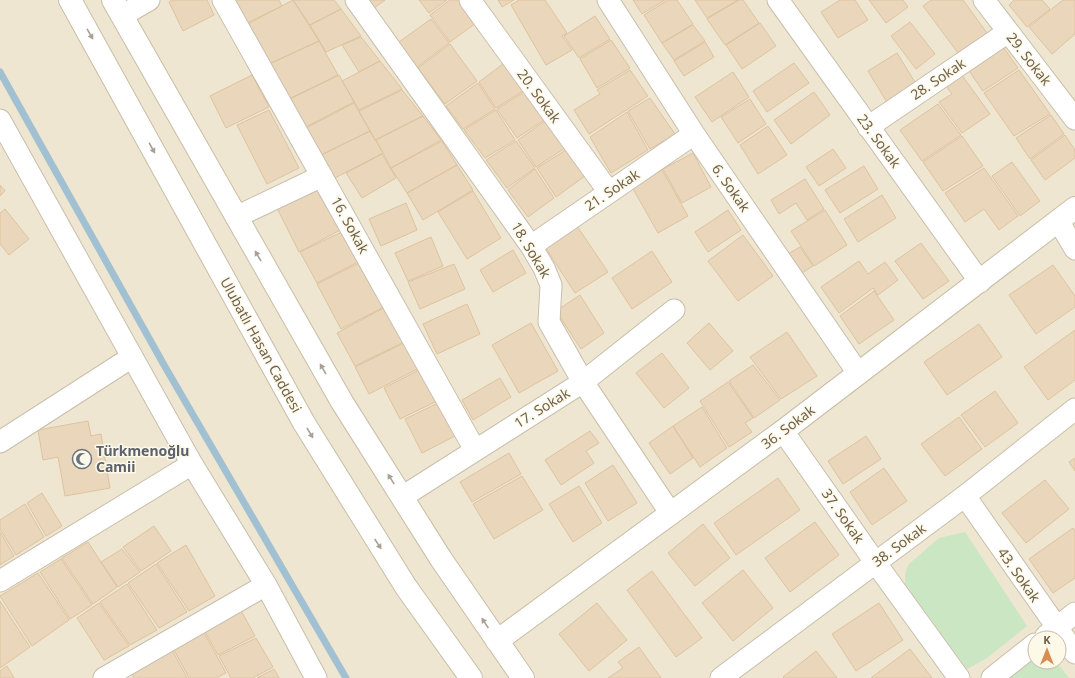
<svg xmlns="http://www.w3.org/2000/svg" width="1075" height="678" font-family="'Noto Sans',sans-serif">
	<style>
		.residential { fill: #eee6d0; fill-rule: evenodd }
		.green { fill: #cae6c3 }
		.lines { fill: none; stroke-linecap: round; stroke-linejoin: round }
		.stream { stroke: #a1c0d2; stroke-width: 7 }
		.building { fill: #ead7bb; stroke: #ddc39f }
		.minor-casing { stroke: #c9beab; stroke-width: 23 }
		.secondary-casing { stroke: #c9bda6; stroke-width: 24 }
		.minor { stroke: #fff; stroke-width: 21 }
		.secondary { stroke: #fff; stroke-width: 22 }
		.oneway { fill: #a99f94 }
		.labels { text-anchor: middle; stroke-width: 3; stroke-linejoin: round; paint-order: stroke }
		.street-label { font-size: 14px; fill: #6f5f4c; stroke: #fdf9e8 }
		.worship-label { font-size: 14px; font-weight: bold; fill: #5b616d; stroke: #fdf9e8; text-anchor: start }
	</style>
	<rect width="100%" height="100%" fill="#faf5e3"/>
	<path class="residential" d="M0 0H1075V678H0ZM1035 638H1059V662H1035Z"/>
	<path class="green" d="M965 532 1027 626 987 658 967 669 905 584V574L909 564 939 538Z
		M1035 656V662H1056L1069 678H1006Z"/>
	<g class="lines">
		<path class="stream" d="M0 72 164 365 346 678"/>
	</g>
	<path class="building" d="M172 0H207L214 15 183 31 169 2Z
		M229 0H279L282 6 243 25Z
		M293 0 319 41 267 65 244 26Z
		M293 0H334L341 9 310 25Z
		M369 0H385L374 8Z
		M419 0H447L429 13Z
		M450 0H465L480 20 450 42 430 15Z
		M498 0H514L502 7Z
		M519 0H545L567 33 562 36 572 50 546 65 511 5Z
		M633 0H665L642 14Z
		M668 0H677L693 24 662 43 644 15Z
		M695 0H738L707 18Z
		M739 0H743L759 23 725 45 707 19Z
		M840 0H855L868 20 838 38 821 12Z
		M869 0H903L908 7 886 23Z
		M931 0H963L987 33 958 53 923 6Z
		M1014 0H1042L1050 9 1027 27 1009 5Z
		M1063 0H1075V34L1052 54 1029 27Z
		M341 9 361 36 326 52 310 25Z
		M595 16 610 39 579 58 564 36Z
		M431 19 449 43 417 67 399 42Z
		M910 22 935 54 916 69 891 36Z
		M760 23 776 46 742 69 726 45Z
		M693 25 705 41 674 60 662 43Z
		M361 37 380 61 359 72 342 45Z
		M611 40 630 68 597 88 580 59Z
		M319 41 338 75 287 100 267 65Z
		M705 42 714 57 684 76 674 61Z
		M450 44 477 81 445 104 418 68Z
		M1001 44 1018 68 983 91 967 68Z
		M897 53 918 87 888 104 868 71Z
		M380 61 402 89 359 110 342 81Z
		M794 63 809 83 767 112 753 91Z
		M503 64 523 91 496 108 479 82Z
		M630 70 648 96 589 134 574 110 600 94 597 90Z
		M1019 70 1050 114 1014 136 984 93Z
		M733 72 749 97 712 122 695 97Z
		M961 74 990 114 962 133 939 102 952 94 945 85Z
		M252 75 269 107 226 128 210 96Z
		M339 75 354 102 304 128 288 100Z
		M478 83 495 109 463 129 446 106Z
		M402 90 423 116 375 140 359 111Z
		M524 92 544 120 517 138 497 109Z
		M814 92 830 115 791 144 774 120Z
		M650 98 675 134 650 149 628 111Z
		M750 99 766 124 738 143 721 117Z
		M354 103 370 131 319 156 304 129Z
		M938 104 961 135 922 161 900 130Z
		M269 110 299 168 267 184 237 125Z
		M496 110 515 140 485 158 464 130Z
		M627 112 648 150 611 173 590 137Z
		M1051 115 1064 134 1030 159 1016 138Z
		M423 116 441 140 391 168 376 140Z
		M545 121 565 148 536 167 518 140Z
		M768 126 787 155 758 174 740 145Z
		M370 131 383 153 333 179 319 156Z
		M1065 135 1075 150V158L1045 180 1031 160Z
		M962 136 983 166 943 191 923 162Z
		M442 141 457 165 407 193 391 168Z
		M516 141 535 168 507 188 486 160Z
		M833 149 846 168 819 186 806 167Z
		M566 150 585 176 556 197 537 168Z
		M693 153 711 187 682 203 663 169Z
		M382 154 396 178 362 198 346 173Z
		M1012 162 1040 201 1020 216 992 176Z
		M457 165 473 190 423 220 407 193Z
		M864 166 878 189 840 213 825 190Z
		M984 168 1018 216 999 230 984 209 965 222 945 193Z
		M535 169 554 198 528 217 508 190Z
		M662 170 688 216 658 233 632 187Z
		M805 179 824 209 807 220 796 203 779 214 771 200Z
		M321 180 346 227 299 252 275 204Z
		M0 185 5 191 0 196Z
		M473 191 501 238 467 259 438 212Z
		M882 195 896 218 858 242 844 219Z
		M406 203 417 230 381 246 369 219Z
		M5 209 29 239 9 255 0 244V213Z
		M728 210 741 230 708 252 695 232Z
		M825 210 847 245 814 266 791 231Z
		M575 223 608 272 575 293 544 245Z
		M348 229 364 259 317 283 300 252Z
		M743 235 773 276 738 301 708 261Z
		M431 237 443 266 408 281 395 253Z
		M921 243 949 281 923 299 895 261Z
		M800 247 813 266 794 278 781 258Z
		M513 250 526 273 493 292 480 270Z
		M652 251 672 282 632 309 612 278Z
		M365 260 388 305 341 329 317 284Z
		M859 261 868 274 885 262 898 280 878 295 873 288 839 313 821 287Z
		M454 264 465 289 420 309 408 282Z
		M1053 265 1075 296V307L1036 334 1009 295Z
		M874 291 894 320 859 344 840 316Z
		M580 295 604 333 581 349 556 311Z
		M467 304 480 334 437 354 423 324Z
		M389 305 408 340 355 366 337 333Z
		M531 323 558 371 519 393 492 345Z
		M709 323 733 351 710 370 687 343Z
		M979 324 1002 357 947 395 924 362Z
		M1075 330V380L1048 400 1024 367Z
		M787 332 817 376 781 399 750 357Z
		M408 341 421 367 369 394 355 367Z
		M662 353 689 388 664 408 636 373Z
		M753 365 780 400 754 418 729 381Z
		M421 369 437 401 400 419 384 388Z
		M500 378 511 397 473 420 462 400Z
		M728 382 753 418 745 423 752 432 729 447 700 401Z
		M995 391 1018 423 985 447 961 415Z
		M440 402 457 435 422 453 405 419Z
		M702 407 727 448 700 467 673 426Z
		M959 417 982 449 945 476 921 444Z
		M88 421 91 436 101 434 110 488 65 496 58 457 43 460 38 430Z
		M673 426 693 458 670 474 649 443Z
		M590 431 599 443 586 451 594 463 561 485 545 460Z
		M866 436 881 459 843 484 828 461Z
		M509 453 521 474 472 502 460 482Z
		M1075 458V471L1069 462Z
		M613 465 637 503 608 521 585 483Z
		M884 468 907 501 872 525 850 492Z
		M522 476 543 510 494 539 473 504Z
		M778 478 800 510 736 555 714 523Z
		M1045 480 1069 509 1026 543 1002 513Z
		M579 486 602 523 573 542 549 504Z
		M42 493 62 526 46 536 27 503Z
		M25 504 44 537 16 555 0 529V520Z
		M815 522 839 555 790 592 765 558Z
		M703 524 730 558 695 586 668 553Z
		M154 526 171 551 141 571 123 547Z
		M1073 528 1075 531V578L1053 593 1029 559Z
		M0 532 14 556 0 565Z
		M88 542 117 587 93 604 62 558Z
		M186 545 215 596 189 611 157 563Z
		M122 549 140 572 118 587 101 562Z
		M61 559 92 605 70 619 40 572Z
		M156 564 187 612 159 628 128 583Z
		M743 570 773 608 733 641 702 603Z
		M652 571 702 638 676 657 627 590Z
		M38 573 69 620 32 646 0 596Z
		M127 584 157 630 130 645 100 602Z
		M0 601 30 647 0 668Z
		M99 603 129 646 104 660 77 618Z
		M597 603 627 640 589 671 559 634Z
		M879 603 903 640 856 671 832 634Z
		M239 607 255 636 218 655 203 628Z
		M202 629 226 673 216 678H189L172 646Z
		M256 638 273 667 253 678H231L219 656Z
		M170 646 187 678H134L130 669Z
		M639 647 661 678H608L623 668 618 662Z
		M910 649 932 678H871Z
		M816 651 837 678H784L783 677Z
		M7 666 14 678H0V671Z
		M274 669 279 678H257Z"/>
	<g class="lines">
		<g class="minor-casing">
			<path id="minor" d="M223 0 475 450
				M356 0 531 246 544 268 551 285 549 322 583 382 671 514
				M470 0 609 192
				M608 0 694 134 858 373
				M778 0 980 282
				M984 0 1075 119
				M123 15 149 0
				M0 120 192 464 266 585 316 678
				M868 127 1008 32
				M236 217 322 176
				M1059 222 1075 249
				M531 246 694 134
				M783 431 875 562 959 678
				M0 442 132 357
				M965 496 1075 653
				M402 497 583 382 674 310
				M0 581 192 464
				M1046 636 1075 613
				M104 678 266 585
				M721 678 965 496 1075 409
				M992 678 1035 644"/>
		</g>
		<g class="secondary-casing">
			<path id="secondary" d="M70 0 304 423 406 587 471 678
				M113 0 342 402 441 559 523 678
				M497 641 783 431 1075 208"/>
		</g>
		<use href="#minor" class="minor"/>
		<use href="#secondary" class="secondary"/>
	</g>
	<defs><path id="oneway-solid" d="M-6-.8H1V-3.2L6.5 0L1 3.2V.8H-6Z"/></defs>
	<g class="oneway">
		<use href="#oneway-solid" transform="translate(90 34) rotate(60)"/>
		<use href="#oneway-solid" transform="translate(152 148) rotate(61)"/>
		<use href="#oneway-solid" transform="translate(258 256) rotate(-120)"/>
		<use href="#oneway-solid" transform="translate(323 369) rotate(-120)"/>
		<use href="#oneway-solid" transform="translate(310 433) rotate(59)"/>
		<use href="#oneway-solid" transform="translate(391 479) rotate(-122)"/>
		<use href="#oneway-solid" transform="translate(378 544) rotate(57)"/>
		<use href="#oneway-solid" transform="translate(485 623) rotate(-124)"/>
	</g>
	<defs>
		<g id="mosque-ring" transform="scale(1)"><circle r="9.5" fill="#fdf9e8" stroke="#6b7280" stroke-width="1.5"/><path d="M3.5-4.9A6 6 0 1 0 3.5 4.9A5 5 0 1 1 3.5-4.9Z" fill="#6b7280"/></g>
	</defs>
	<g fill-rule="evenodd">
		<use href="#mosque-ring" x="82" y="459"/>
	</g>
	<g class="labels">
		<g class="street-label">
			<text transform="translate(1029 59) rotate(52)" y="5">29. Sokak</text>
			<text transform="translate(938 79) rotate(-34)" y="5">28. Sokak</text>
			<text transform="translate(539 96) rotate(54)" y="5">20. Sokak</text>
			<text transform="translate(879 141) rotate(54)" y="5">23. Sokak</text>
			<text transform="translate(731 188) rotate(55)" y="5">6. Sokak</text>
			<text transform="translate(612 190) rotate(-34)" y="5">21. Sokak</text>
			<text transform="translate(350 225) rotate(61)" y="5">16. Sokak</text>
			<text transform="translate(531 250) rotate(59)" y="5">18. Sokak</text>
			<text transform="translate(261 345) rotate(61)" y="5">Ulubatlı Hasan Caddesi</text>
			<text transform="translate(542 408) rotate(-32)" y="5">17. Sokak</text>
			<text transform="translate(788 427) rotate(-37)" y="5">36. Sokak</text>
			<text transform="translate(843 516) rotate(55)" y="5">37. Sokak</text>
			<text transform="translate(899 545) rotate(-36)" y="5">38. Sokak</text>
			<text transform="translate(1019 575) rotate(55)" y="5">43. Sokak</text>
		</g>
		<g class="worship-label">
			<text x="96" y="456">Türkmenoğlu<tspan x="96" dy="16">Camii</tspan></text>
		</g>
	</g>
	<g transform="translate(1047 650)"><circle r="19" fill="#fdf9e8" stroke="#c4bbaa"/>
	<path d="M0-3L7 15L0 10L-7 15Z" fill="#d98c53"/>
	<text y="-6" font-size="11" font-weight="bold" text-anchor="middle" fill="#6f5f4c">K</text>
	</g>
</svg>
